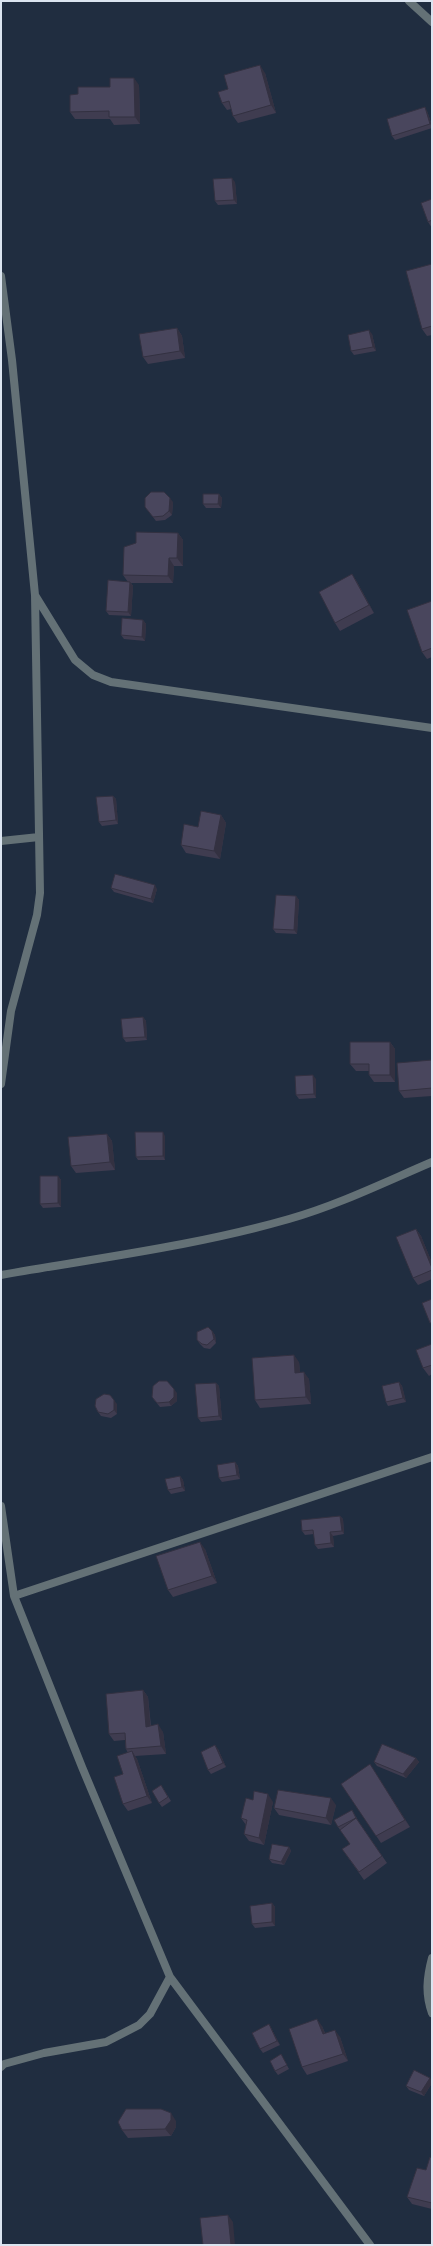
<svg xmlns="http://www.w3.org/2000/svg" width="433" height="2246" font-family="'Varela Round',sans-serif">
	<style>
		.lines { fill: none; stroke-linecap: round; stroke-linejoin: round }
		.minor { stroke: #647176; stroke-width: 8 }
		.wall { fill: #3f3c50 }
		.shaded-wall { fill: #333141 }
		.building { fill: #49465d; stroke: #333141 }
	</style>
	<rect width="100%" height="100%" fill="#202d40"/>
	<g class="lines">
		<path class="minor" d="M409 1 432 22
			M1 276 12 360 35 595
			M1 841 39 837
			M1 1084 11 1011 37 915 40 893 35 595 75 660 93 675 111 682 432 728
			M1 1275C97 1258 195 1246 289 1219 338 1205 385 1182 432 1162
			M1 1506 14 1596 82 1767 170 1977 370 2245
			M14 1596 432 1457
			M432 1958C427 1977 425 1994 432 2013
			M1 2067 4 2064 44 2053 106 2042 139 2025 150 2014 170 1977"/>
	</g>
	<path class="wall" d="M265 73 276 113 238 123 233 116 231 109 227 110 222 103 228 89Z
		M139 85 140 124 114 125 110 119H75L70 112 78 94 110 87Z
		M427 111 432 125V128L395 140 392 136Z
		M235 182 237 204 218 205 215 201Z
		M432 199V228L428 222Z
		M432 264V335L427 336 422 329Z
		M177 328 182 336 185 358 148 364 143 357Z
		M372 334 376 351 354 355 351 351Z
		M219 494 222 498 221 508H206L203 504Z
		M173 502 172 515 165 520 156 521 145 507Z
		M178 533 183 540V566H174L173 583H131L133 586 131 616 109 615 106 611 128 582 123 575Z
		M352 574 357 582 374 613 340 631 335 623Z
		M432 601V657L427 659 422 652Z
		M143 620 146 624 145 641 124 639 121 635Z
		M113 796 116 799 118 824 102 826 99 822Z
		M221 815 226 823 220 859 186 853 181 845 198 827Z
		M111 888 157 889 153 903 114 892Z
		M296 896 299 900 297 934 276 933 273 929Z
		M143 1017 146 1021 147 1040 126 1042 123 1038Z
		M390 1042 395 1049V1082H374L369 1075V1071H356L350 1064Z
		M432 1060V1096L404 1098 399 1091Z
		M316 1079V1098L299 1099 296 1095Z
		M107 1134 112 1141 115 1170 76 1173 71 1166Z
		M165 1136V1160H138L136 1157Z
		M58 1176 61 1180V1207L43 1208 40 1204Z
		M416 1229 421 1236 432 1263V1279L418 1285 413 1278Z
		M212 1331 215 1335 216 1343 210 1349 204 1348 200 1344 197 1340Z
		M432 1344V1374L429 1376 423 1368Z
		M299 1362 300 1372 309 1379 311 1404 260 1408 255 1400Z
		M399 1382 402 1386 406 1402 388 1406 386 1402Z
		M216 1383 219 1386 222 1420 201 1422 198 1418Z
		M177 1393V1401L171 1406 160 1407 155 1401 152 1397Z
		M117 1404V1414L111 1418 101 1416 98 1412Z
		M235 1462 238 1466 240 1479 222 1482 219 1478Z
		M180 1476 183 1480 185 1491 171 1494 168 1490Z
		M340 1516 343 1519 344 1534 333 1536 334 1547 318 1549 315 1545 314 1534 305 1535 302 1531Z
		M205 1549 217 1583 173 1597 168 1590Z
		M143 1690 148 1697 151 1726 163 1732 166 1754 135 1756 137 1759 152 1803 128 1811 123 1804V1774L128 1753 126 1749 125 1740 114 1741 109 1734Z
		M218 1749 226 1767 211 1774 208 1770Z
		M416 1758 419 1762 406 1778 377 1766 374 1762Z
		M375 1772 410 1827 381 1843 341 1784Z
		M161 1785 171 1801 162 1807 159 1803Z
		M253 1800 273 1802 264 1845 249 1841 244 1834 246 1825 241 1818Z
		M336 1805 331 1825 279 1815 274 1808Z
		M352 1810 359 1822 387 1863 364 1880 342 1849 350 1844 338 1827Z
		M289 1847 291 1851 284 1865 272 1863 269 1859Z
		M272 1903 275 1907V1926L255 1928 252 1924Z
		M322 2026 325 2033 340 2037 348 2061 307 2075 302 2067Z
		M271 2028 280 2045 263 2053 260 2049Z
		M281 2054 289 2069 278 2075 275 2071Z
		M432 2081V2083L424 2096 409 2090 406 2086Z
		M176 2121V2127L171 2136 128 2138 122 2130Z
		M432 2158V2209L412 2204 407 2197 426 2170Z"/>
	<path class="shaded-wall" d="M260 65 265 73 276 113 271 105Z
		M134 78 139 85 140 124 135 117Z
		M425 107 427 111 432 126 430 124Z
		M232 178 235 182 237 204 234 200Z
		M177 328 182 336 185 358 180 351Z
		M369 330 372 334 376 351 373 347Z
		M219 494 222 498 221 508 218 504Z
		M170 498 173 502 172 515 169 511Z
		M178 533 183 540V566L177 558Z
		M169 558 174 566 173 583 168 576Z
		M352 574 357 582 374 613 369 605Z
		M130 582 133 586 131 616 128 612Z
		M143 620 146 624 145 641 142 637Z
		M113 796 116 799 118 824 116 820Z
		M221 815 226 823 220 859 214 851Z
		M155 885 157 889 153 903 151 899Z
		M296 896 299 900 297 934 294 930Z
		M143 1017 146 1021 147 1040 145 1037Z
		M390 1042 395 1049V1082L390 1075Z
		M313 1075 316 1079V1098L314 1094Z
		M163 1132 165 1136V1160L163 1156Z
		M107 1134 112 1141 115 1170 110 1162Z
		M58 1176 61 1180V1207L58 1203Z
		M416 1229 421 1236 432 1263V1268Z
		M212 1331 215 1335 216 1343 214 1339Z
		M294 1355 299 1362 301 1380 295 1373Z
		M304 1372 309 1379 311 1404 306 1397Z
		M399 1382 402 1386 406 1402 403 1398Z
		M216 1383 219 1386 222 1420 219 1416Z
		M174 1389 177 1393V1401L171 1406 169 1402Z
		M114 1400 117 1404V1414L114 1410Z
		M235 1462 238 1466 240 1479 237 1475Z
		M180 1476 183 1480 185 1491 182 1487Z
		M340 1516 343 1519 344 1534 342 1531Z
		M330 1532 333 1536 334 1547 331 1543Z
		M200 1542 205 1549 217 1583 212 1576Z
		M143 1690 148 1697 151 1734 146 1727Z
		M158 1724 163 1732 166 1754 161 1746Z
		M215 1745 218 1749 226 1767 223 1763Z
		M132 1751 137 1759 152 1803 147 1796Z
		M416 1758 419 1762 406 1778 403 1774Z
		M370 1764 375 1772 410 1827 405 1820Z
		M268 1794 273 1802 264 1845 259 1838Z
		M331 1798 336 1805 331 1825 326 1818Z
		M289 1847 291 1851 284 1865 281 1862Z
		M272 1903 275 1907V1926L272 1922Z
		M317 2019 322 2026 328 2041 323 2034Z
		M269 2024 271 2028 280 2045 277 2041Z
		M335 2030 340 2037 348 2061 343 2054Z
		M430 2078 432 2081V2083L424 2096 421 2092Z
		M171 2113 176 2121V2127L171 2136 165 2129Z
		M228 2215 233 2222 235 2245H231Z"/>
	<path class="building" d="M260 65 271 105 233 116 229 101 222 103 218 92 228 89 224 75Z
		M110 78H134L135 117H109V111L70 112V95L78 94V87H110Z
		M425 107 430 124 392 136 387 119Z
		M232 178 234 200 215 201 213 179Z
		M432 199V220L428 222 421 203Z
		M432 264V326L422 329 406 271Z
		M177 328 180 351 143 357 139 334Z
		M369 330 373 347 351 351 348 335Z
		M151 492H164L170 498 169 511 163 516 153 517 145 507V498Z
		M203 494H219L218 504H203Z
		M136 532 178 533 177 558H169L168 576 123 575 124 547 136 543Z
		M352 574 369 605 335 623 319 592Z
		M108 580 130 582 128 612 106 611Z
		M432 601V648L422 652 407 610Z
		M122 618 143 620 142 637 121 635Z
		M113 796 116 820 99 822 96 797Z
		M201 811 221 815 214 851 181 845 184 824 198 827Z
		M115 874 155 885 151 899 111 888Z
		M276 895 296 896 294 930 273 929Z
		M143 1017 145 1037 123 1038 121 1019Z
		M350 1042H390V1075H369V1064H350Z
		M432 1060V1088L399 1091 397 1063Z
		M313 1075 314 1094 296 1095 295 1076Z
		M135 1132H163V1156L136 1157Z
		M107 1134 110 1162 71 1166 68 1137Z
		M40 1176H58V1203L40 1204Z
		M416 1229 432 1268V1270L413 1278 396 1237Z
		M432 1299V1323H430L422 1303Z
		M208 1327 212 1331 214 1339 207 1345 202 1344 197 1340V1332Z
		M432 1344V1365L423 1368 416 1350Z
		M294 1355 295 1373 304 1372 306 1397 255 1400 252 1358Z
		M159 1381H167L174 1389V1397L169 1402 157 1403 152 1397 153 1386Z
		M399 1382 403 1398 386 1402 382 1386Z
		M216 1383 219 1416 198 1418 195 1384Z
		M104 1394 110 1395 114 1400V1410L108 1414 98 1412 95 1406 96 1399Z
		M235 1462 237 1475 219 1478 217 1465Z
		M180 1476 182 1487 168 1490 165 1479Z
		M340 1516 342 1531 330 1532 331 1543 315 1545 313 1530 302 1531 301 1520Z
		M200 1542 212 1576 168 1590 156 1556Z
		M143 1690 146 1727 158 1724 161 1746 126 1749 125 1733 109 1734 106 1694Z
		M382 1744 416 1758 403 1774 374 1762Z
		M215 1745 223 1763 208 1770 201 1752Z
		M132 1751 147 1796 123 1804 114 1777 123 1774 117 1756Z
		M370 1764 405 1820 376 1836 341 1784Z
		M161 1785 168 1797 159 1803 152 1791Z
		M278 1790 331 1798 326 1818 274 1808Z
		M254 1791 268 1794 259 1838 244 1834 247 1820 241 1818 246 1798 253 1800Z
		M352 1810 356 1818 338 1827 334 1820Z
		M356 1818 382 1856 359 1872 342 1849 350 1844 340 1830Z
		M272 1844 289 1847 281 1862 269 1859Z
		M272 1903V1922L252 1924 250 1906Z
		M317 2019 323 2034 335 2030 343 2054 302 2067 289 2029Z
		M269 2024 277 2041 260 2049 252 2033Z
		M281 2054 287 2065 275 2071 270 2061Z
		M414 2070 430 2078 421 2092 406 2086Z
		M126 2109H161L171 2113V2120L165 2129 122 2130 118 2122Z
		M430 2157 432 2158V2203L407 2197 417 2168 426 2170Z
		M228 2215 231 2245H203L200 2218Z"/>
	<rect width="433" height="2246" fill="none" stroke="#dbe4f0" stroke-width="4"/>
</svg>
